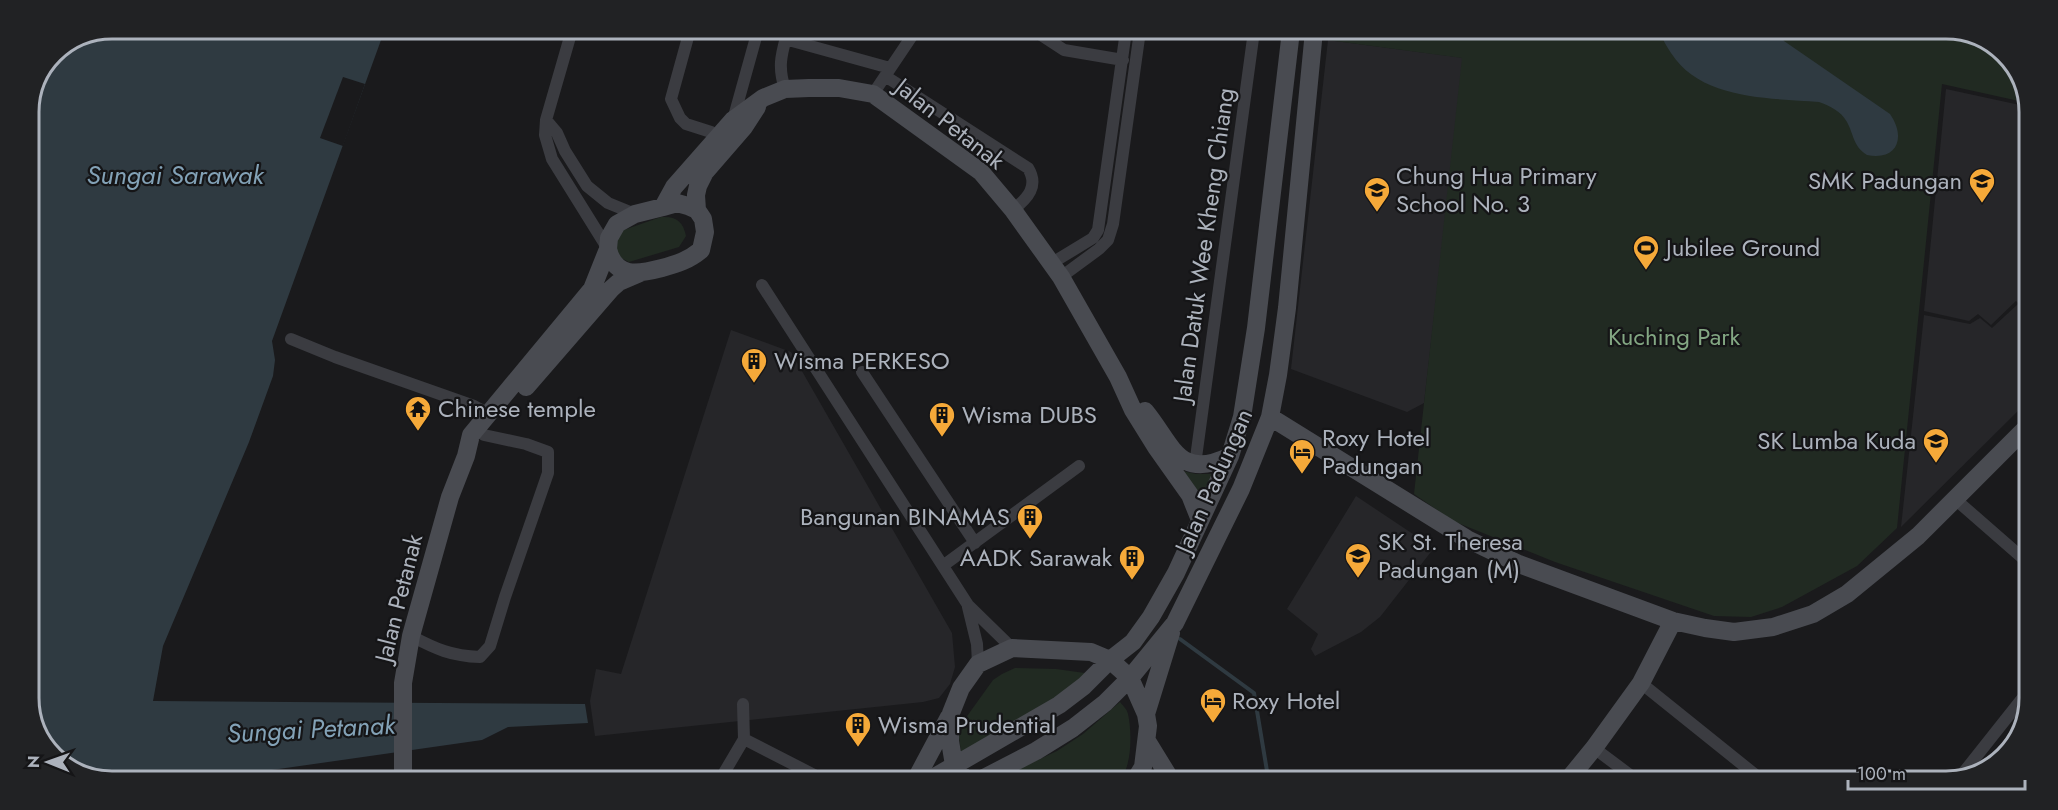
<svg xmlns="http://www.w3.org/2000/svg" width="2058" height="810" font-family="Jost,sans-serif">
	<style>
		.built { fill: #262629 }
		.green { fill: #212a22 }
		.water { fill: #2f3a41 }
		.pier { fill: #1a1a1c }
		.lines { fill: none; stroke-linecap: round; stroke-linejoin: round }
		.stream { stroke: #2f3a41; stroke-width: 4 }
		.street { stroke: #3b3c41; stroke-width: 12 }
		.secondary { stroke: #494b51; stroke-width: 18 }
		.labels { text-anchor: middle; stroke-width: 4.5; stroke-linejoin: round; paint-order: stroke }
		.street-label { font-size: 24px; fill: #acb2bc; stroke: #151517 }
		.poi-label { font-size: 24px; fill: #acb2bc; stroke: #151517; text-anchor: start }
		.park-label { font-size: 24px; fill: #83a783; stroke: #151517 }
		.water-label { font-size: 26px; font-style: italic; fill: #83a2b7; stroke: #151517 }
		.rim { fill: none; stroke: #acb2bc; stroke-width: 3 }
	</style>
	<rect width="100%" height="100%" fill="#1a1a1c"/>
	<path class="built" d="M1328 40 1464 58 1424 403 1407 412 1291 369Z
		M1946 89 2029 107 2028 312 2016 301 1991 325 1978 314 1969 321 1924 311Z
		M2018 304 2028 314 2027 402 1901 527 1924 315 1970 324 1980 318 1992 328Z
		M731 330 791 352 952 633 955 667 950 684 939 698 923 702 595 736 590 701 596 669 621 674Z
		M1356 496 1434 548 1380 617 1361 632 1315 656 1311 649 1318 634 1287 609Z"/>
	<path class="green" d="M1329 31 1973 33 2012 61 2028 103 1942 84 1897 528 1857 566 1782 607 1751 617 1714 616 1555 562 1453 521 1414 494 1462 58 1328 40Z
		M661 217C676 216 683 221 686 236L679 247 629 262 615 255 616 237 621 231Z
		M1174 469 1196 474H1213L1200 505Z
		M1015 668 1056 669 1092 674 1073 691 961 752 959 737 965 719 993 680 1002 674Z
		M1120 702C1123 706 1127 709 1128 714 1132 732 1132 764 1121 779H997L1057 751 1083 734Z"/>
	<path class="water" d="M112 29H385L272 341 275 360 273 376 249 442 163 646 153 701 585 704 588 723 508 727 482 740 223 777H85L46 748 29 704V107L53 53Z
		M1661 32 1779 33 1784 41 1890 114C1906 137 1898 161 1867 155 1853 146 1854 135 1847 122 1841 111 1830 106 1819 102 1769 98 1701 100 1671 53 1667 46 1662 40 1661 32Z"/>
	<path class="pier" d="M343 77 365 84 343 146 320 138Z"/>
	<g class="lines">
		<path class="stream" d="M1180 639 1254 693 1267 771 1261 780"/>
		<path class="street" d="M556 30 571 35
			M572 30 546 120 545 135 552 159 608 249
			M690 30 671 99 680 118 686 124 711 132 717 138
			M1035 31 1064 50 1123 60
			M785 39 890 68
			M885 76 1028 168C1039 186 1028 198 1013 210
			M785 89C777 65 782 53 788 30
			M873 94 916 30
			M546 120 557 133 565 151 587 186 608 203 635 214
			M733 120 758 30
			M1052 263 1093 238 1098 230 1126 31
			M1061 277 1099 249 1108 240 1113 224 1140 31
			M762 285 968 605 1012 648
			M291 339 335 357 474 406 489 414
			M862 372 975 543
			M1195 465 1254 31
			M1955 499 2026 561
			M944 565 1079 466
			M968 607 977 644 978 664
			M411 636C436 649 451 656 480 657L490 646 505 597 548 473V452L526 444 484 435
			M1641 683 1763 781
			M744 739 822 779
			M1594 748 1638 781
			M1960 777 2025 695
			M721 778 744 739 743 704"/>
		<path class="secondary" d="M663 207 674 187 733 120 763 98 785 89 809 88H839L873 94 981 172 1013 210 1061 277 1118 377 1133 410 1156 447 1190 495 1200 520
			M697 210 696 195 698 186 705 172 744 127 757 107
			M526 387 611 289 619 282 640 273
			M1145 411C1173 445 1178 481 1230 456
			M1270 417 1467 539 1519 564 1673 621 1705 628 1734 632 1773 627 1813 614 1847 594 1918 536 2027 427
			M1146 714 1171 633
			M1147 741 1171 780
			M403 778V683L411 636 450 497 466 456 471 435 592 289 608 249 609 238 617 224 635 214 663 207 677 203 688 206 697 210 703 219 705 232 701 250C689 260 677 264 662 268 639 274 615 279 608 249
			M916 779 949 717
			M931 779 1059 705 1084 686 1110 660 1133 642 1151 617 1176 573 1230 456 1242 417 1256 328 1291 31
			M965 779 954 765 950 741 951 713 961 688 978 664 1012 648 1091 652 1110 660 1130 678 1146 714 1148 726 1143 767 1135 780
			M982 779 1036 751 1073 728 1105 703 1130 678 1175 623 1241 489 1270 417 1278 375 1287 308 1314 31
			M1567 781 1594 748 1641 683 1673 621"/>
	</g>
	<defs>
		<g id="school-pin" transform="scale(1.35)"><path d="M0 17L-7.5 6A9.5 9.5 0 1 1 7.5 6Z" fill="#f5a939" stroke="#151517"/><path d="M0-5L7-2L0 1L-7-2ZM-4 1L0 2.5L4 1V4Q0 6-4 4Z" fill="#111"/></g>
		<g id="stadium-pin" transform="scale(1.35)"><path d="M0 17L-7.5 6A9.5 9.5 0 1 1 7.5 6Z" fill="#f5a939" stroke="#151517"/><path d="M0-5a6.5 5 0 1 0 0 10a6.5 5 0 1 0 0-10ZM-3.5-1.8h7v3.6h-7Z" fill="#111"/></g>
		<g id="building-pin" transform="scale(1.35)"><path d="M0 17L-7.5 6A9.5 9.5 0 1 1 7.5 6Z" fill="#f5a939" stroke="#151517"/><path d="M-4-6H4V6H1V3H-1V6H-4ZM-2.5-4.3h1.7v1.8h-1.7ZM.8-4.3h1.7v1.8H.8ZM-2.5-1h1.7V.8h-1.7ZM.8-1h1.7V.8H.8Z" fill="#111"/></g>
		<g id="temple-pin" transform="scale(1.35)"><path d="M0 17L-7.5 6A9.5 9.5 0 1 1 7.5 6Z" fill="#f5a939" stroke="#151517"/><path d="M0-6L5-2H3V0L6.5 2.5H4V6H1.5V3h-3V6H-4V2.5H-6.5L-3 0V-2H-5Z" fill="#111"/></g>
		<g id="hotel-pin" transform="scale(1.35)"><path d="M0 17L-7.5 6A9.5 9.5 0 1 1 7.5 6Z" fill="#f5a939" stroke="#151517"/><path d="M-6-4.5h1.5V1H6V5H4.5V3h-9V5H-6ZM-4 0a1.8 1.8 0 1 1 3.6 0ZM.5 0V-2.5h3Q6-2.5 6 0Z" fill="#111"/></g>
	</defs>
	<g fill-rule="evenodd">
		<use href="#school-pin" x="1982" y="181"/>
		<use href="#school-pin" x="1377" y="190"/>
		<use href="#stadium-pin" x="1646" y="248"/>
		<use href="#building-pin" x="754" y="361"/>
		<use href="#temple-pin" x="418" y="409"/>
		<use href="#building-pin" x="942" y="415"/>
		<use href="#school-pin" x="1936" y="441"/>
		<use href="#hotel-pin" x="1302" y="452"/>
		<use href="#building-pin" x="1030" y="517"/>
		<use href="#school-pin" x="1358" y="556"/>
		<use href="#building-pin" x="1132" y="558"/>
		<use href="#hotel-pin" x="1213" y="701"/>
		<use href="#building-pin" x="858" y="725"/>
	</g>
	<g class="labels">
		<g class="street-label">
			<text transform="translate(950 124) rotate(38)" y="8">Jalan Petanak</text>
			<text transform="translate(1204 245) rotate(-82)" y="8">Jalan Datuk Wee Kheng Chiang</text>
			<text transform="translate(1214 481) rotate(-66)" y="8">Jalan Padungan</text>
			<text transform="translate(399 598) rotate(-76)" y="8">Jalan Petanak</text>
		</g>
		<g class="poi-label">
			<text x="1396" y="184">Chung Hua Primary<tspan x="1396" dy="28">School No. 3</tspan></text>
			<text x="1962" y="189" text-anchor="end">SMK Padungan</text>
			<text x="1666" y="256">Jubilee Ground</text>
			<text x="774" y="369">Wisma PERKESO</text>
			<text x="438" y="417">Chinese temple</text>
			<text x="962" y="423">Wisma DUBS</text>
			<text x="1322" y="446">Roxy Hotel<tspan x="1322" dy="28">Padungan</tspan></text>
			<text x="1916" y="449" text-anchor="end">SK Lumba Kuda</text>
			<text x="1010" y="525" text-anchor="end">Bangunan BINAMAS</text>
			<text x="1378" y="550">SK St. Theresa<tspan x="1378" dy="28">Padungan (M)</tspan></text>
			<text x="1112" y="566" text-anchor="end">AADK Sarawak</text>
			<text x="1232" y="709">Roxy Hotel</text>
			<text x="878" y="733">Wisma Prudential</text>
		</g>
		<g class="park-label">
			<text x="1674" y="345">Kuching Park</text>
		</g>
		<g class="water-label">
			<text x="175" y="184">Sungai Sarawak</text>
			<text transform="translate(311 729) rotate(-3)" y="9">Sungai Petanak</text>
		</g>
	</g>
	<path d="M0 0H2058V810H0ZM112 39H1946A73 73 0 0 1 2019 112V698A73 73 0 0 1 1946 771H112A73 73 0 0 1 39 698V112A73 73 0 0 1 112 39Z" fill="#212224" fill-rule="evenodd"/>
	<path class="rim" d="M112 39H1946A73 73 0 0 1 2019 112V698A73 73 0 0 1 1946 771H112A73 73 0 0 1 39 698V112A73 73 0 0 1 112 39Z"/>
	<g transform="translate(48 762) rotate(271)" stroke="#151517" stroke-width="4.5" paint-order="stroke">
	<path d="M0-4.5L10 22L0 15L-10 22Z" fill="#acb2bc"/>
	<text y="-9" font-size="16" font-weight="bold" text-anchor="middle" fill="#acb2bc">N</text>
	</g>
	<path d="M1848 780v9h177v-9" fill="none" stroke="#acb2bc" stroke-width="3"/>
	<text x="1857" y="780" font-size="18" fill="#acb2bc" stroke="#151517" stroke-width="4.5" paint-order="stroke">100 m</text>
</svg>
